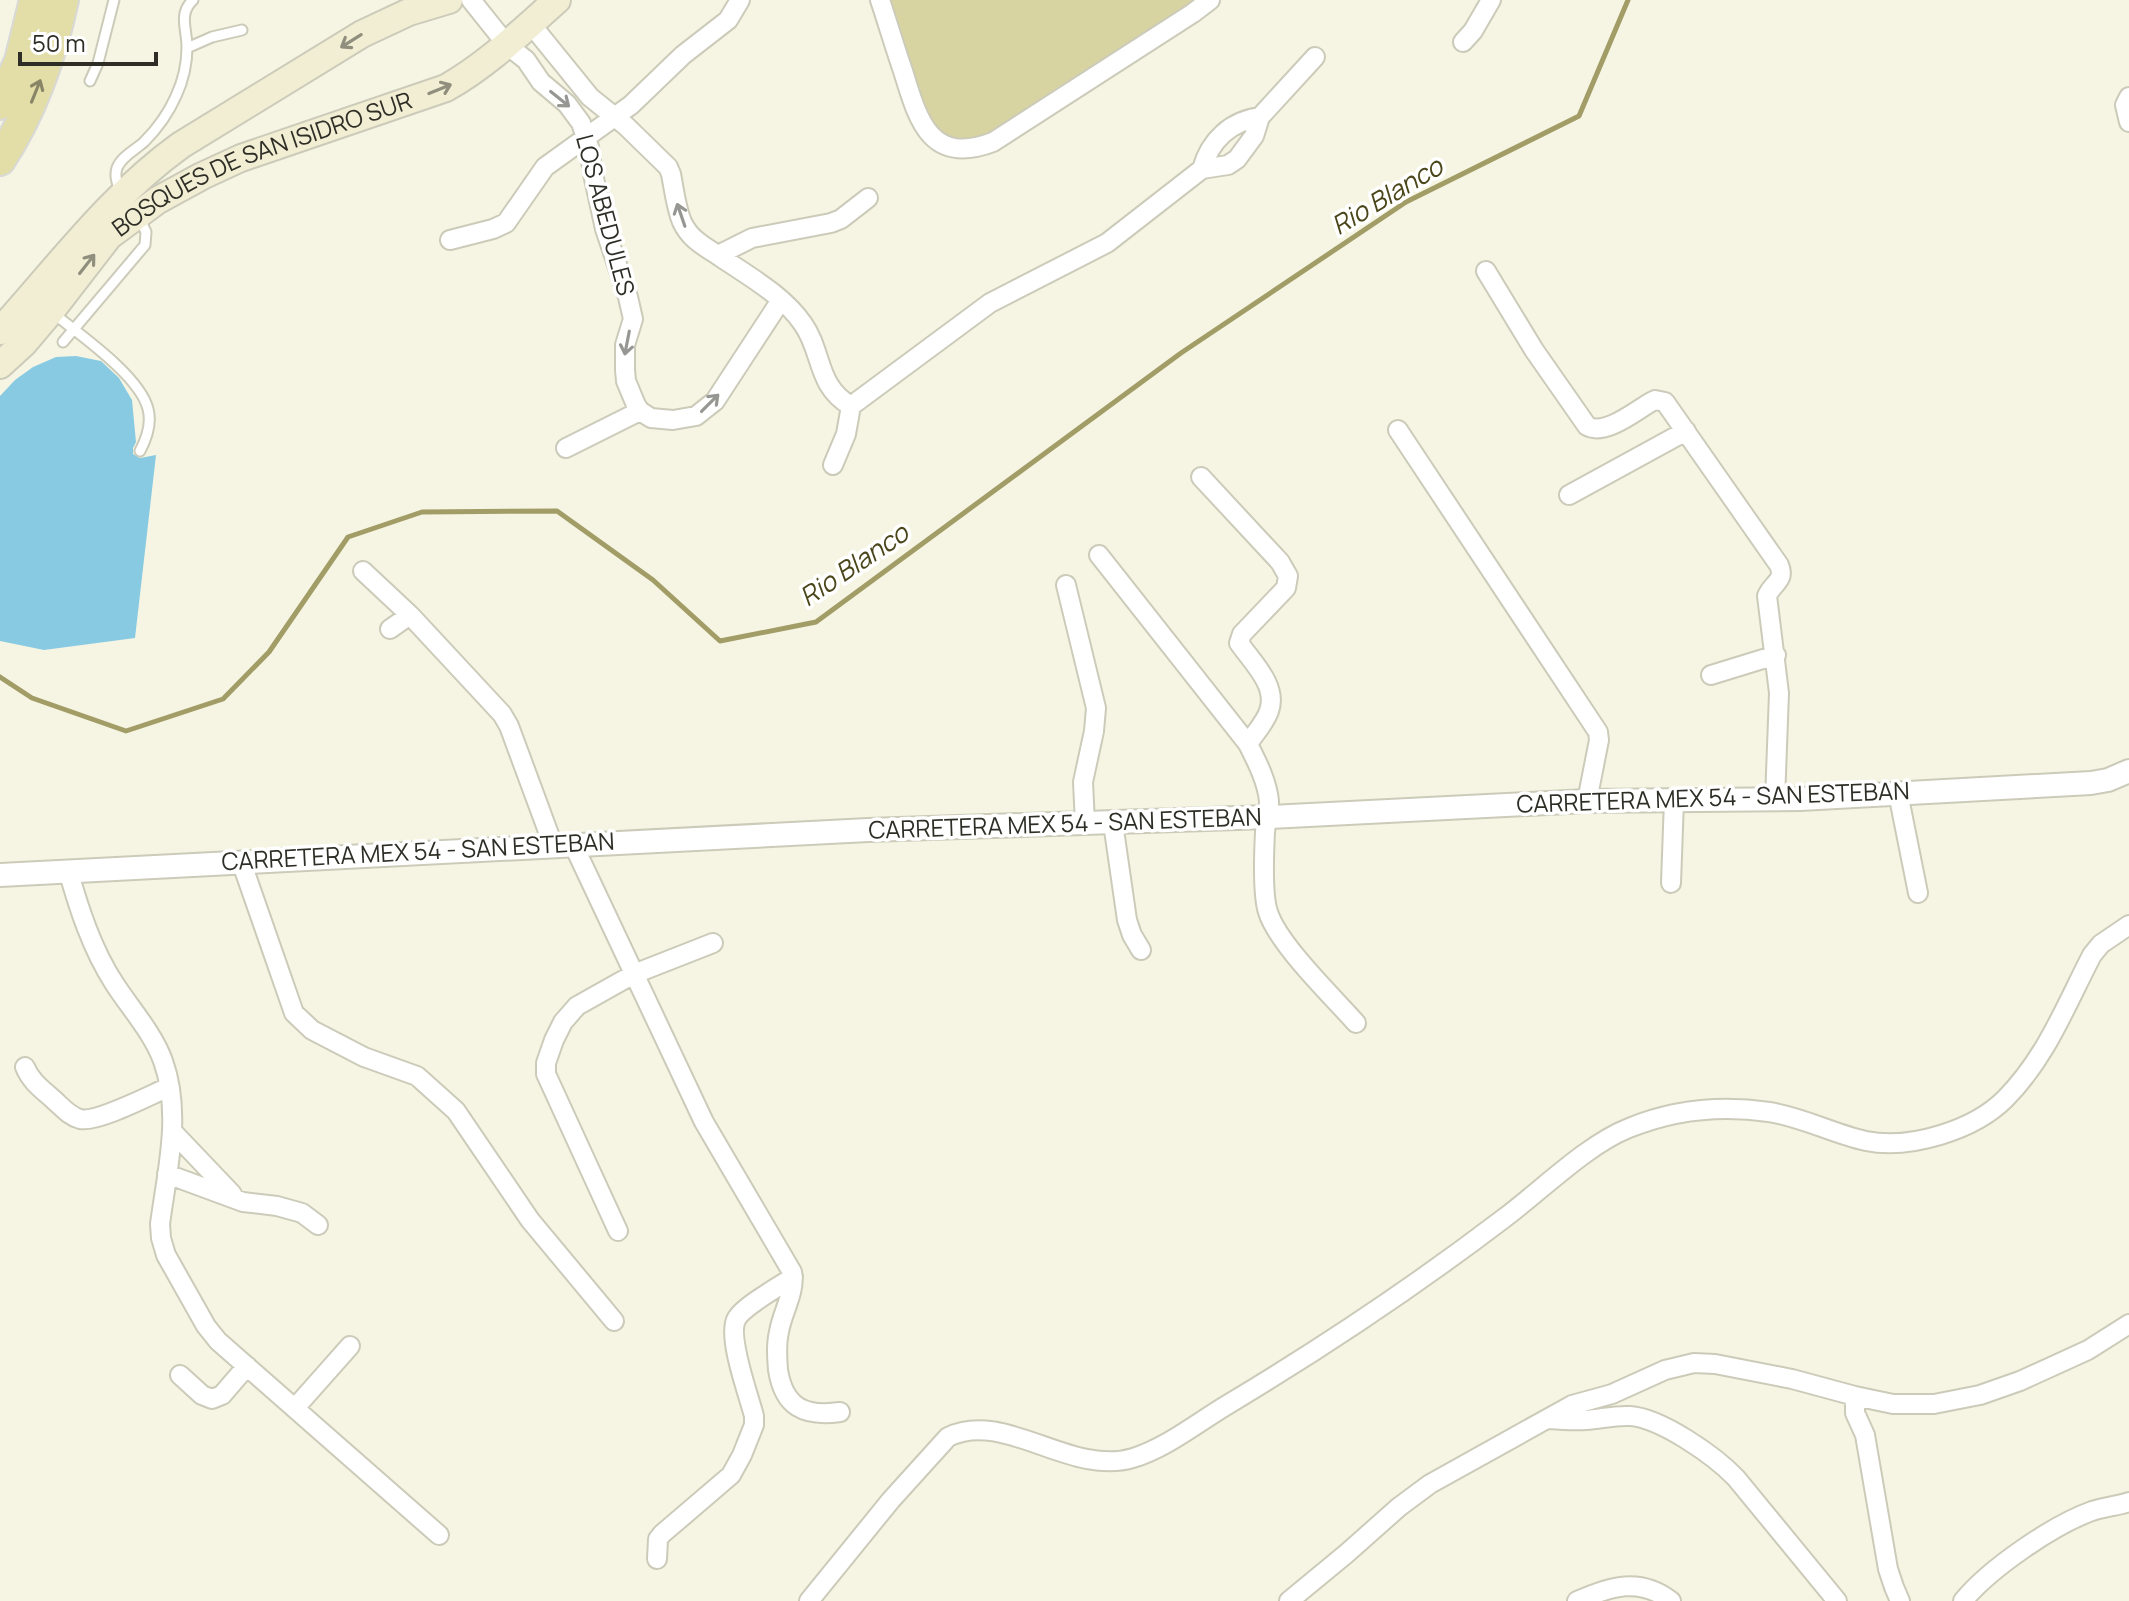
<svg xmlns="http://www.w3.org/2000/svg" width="2129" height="1601" font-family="Manrope,sans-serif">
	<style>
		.green { fill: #d8d4a1 }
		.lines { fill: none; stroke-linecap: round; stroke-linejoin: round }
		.stream { stroke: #a29d66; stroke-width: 5 }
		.building { fill: #89cae3 }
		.service-casing { stroke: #cccbba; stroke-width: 13 }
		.minor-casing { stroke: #cccbba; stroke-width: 22 }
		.tertiary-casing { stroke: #cccbba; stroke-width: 26 }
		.secondary-casing { stroke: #cccbba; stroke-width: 30 }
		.primary-casing { stroke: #d9d9d8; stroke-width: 34 }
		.service { stroke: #fff; stroke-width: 9 }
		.minor { stroke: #fff; stroke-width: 18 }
		.tertiary { stroke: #fff; stroke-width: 22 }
		.secondary { stroke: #f1eed3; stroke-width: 26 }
		.primary { stroke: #e3dea7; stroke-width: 30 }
		.oneway { stroke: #908e7d }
		.oneway2 { stroke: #888667 }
		.oneway3 { stroke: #969693 }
		.labels { text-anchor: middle; stroke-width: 7; stroke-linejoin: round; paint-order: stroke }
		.street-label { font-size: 24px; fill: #2e2e27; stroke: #fff }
		.water-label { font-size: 26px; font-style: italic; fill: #4a461a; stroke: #fff }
	</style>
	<rect width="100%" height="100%" fill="#f6f5e3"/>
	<path class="green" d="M879 0H1196L978 144 940 136 917 121Z"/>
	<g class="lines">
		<path class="stream" d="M0 677 32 698 126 731 223 699 269 652 348 537 422 512 557 511 653 580 720 641 816 622 1181 353 1406 202 1579 116 1628 0"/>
	</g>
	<path class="building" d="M76 356 101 361 119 378 132 400 136 442 133 448V454L140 458 156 455 135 638 44 650 0 641V396L15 380 33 367 56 357Z"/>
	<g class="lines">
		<g class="service-casing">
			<path id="service" d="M187 48 212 37 242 30
				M90 81 98 63 114 0
				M121 193C118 185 114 177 117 168 121 157 135 150 144 142 156 130 169 112 176 96 183 81 187 63 187 47 187 29 178 14 193 0
				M53 313C80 335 140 376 148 409 152 424 147 438 140 451
				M63 342 145 245 146 232 139 217"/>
		</g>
		<g class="minor-casing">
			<path id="minor" d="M471 0 507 45 526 60 541 82 567 104 581 123 589 147 593 174 605 229 628 297 633 319 625 345V370L626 381 636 405 640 411 651 418 673 420 696 416 715 401 781 300
				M880 0C888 24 895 48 903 71 918 120 930 166 993 142L1193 13 1210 0
				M530 23 590 97 626 126 668 167 671 174C674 189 676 208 682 222 691 241 706 247 722 258 750 277 784 296 803 324 823 352 816 386 851 406
				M1463 42 1473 31 1491 0
				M2129 97 2125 105 2129 122
				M1202 169C1210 140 1231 121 1260 117
				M450 240 493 229 506 223 545 167 631 105 683 55 728 20 740 0
				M718 255 752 238 831 223 841 219 868 198
				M1486 271 1534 350 1587 426C1605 436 1634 412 1651 402L1655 400 1665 402 1779 565C1786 581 1772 583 1767 596L1779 693 1775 800
				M1398 430 1598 732 1599 740 1587 801
				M566 448 640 411
				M833 465 846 434 851 406 990 303 1107 243 1202 169 1228 165 1237 159 1254 136 1260 117 1315 57
				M1201 477 1280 562 1288 576 1286 588 1242 634 1239 643C1253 663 1278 686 1269 711 1265 723 1254 734 1248 744
				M1569 495 1686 431
				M1099 555 1248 744C1257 762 1267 781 1269 801 1269 812 1266 822 1265 832 1264 852 1262 894 1268 912 1278 944 1332 996 1356 1023
				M363 571 410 615 502 714 509 726 553 845
				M1066 585 1096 708 1094 731 1083 782 1085 824
				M390 629 410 615
				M1711 675 1776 655
				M1898 793 1918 893
				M1113 823 1127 920 1132 935 1141 950
				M573 844 704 1122 792 1272C796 1292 782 1312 779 1332 776 1344 777 1357 778 1370 784 1407 804 1417 840 1412
				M241 861 294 1013 312 1030 364 1057 417 1076 456 1111 530 1220 614 1321
				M68 870C79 909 92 949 114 983 130 1008 153 1033 163 1061 182 1113 167 1171 160 1224L161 1238 166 1255 206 1326 218 1341 439 1535
				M1671 883 1674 800
				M25 1067C31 1082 43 1090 54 1100 62 1107 69 1116 80 1119 97 1123 150 1095 169 1087
				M172 1131 232 1194
				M167 1174 243 1202 277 1206 302 1213 318 1225
				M618 1231 546 1074V1063L554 1040 563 1022 577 1006 634 974 713 943
				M180 1375 202 1395 212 1399 222 1395 247 1366
				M1855 1396V1413L1865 1435 1888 1569 1894 1587 1900 1601
				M295 1408 350 1346
				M1549 1419C1561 1420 1574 1421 1586 1420 1601 1419 1615 1415 1630 1416 1661 1418 1715 1456 1736 1478L1837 1601
				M657 1559 658 1539 662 1534 731 1475 742 1455 754 1425V1416C749 1396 726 1335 737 1318 745 1305 779 1287 793 1277
				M809 1601 891 1500 948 1437C1004 1409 1071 1477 1133 1458 1166 1448 1197 1423 1227 1405 1322 1348 1415 1286 1503 1219 1541 1191 1586 1145 1629 1128 1673 1110 1721 1105 1769 1112 1803 1117 1833 1134 1866 1141 1910 1150 1974 1130 2005 1099 2046 1058 2066 1005 2092 955L2101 944 2129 925
				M1289 1601 1346 1554 1399 1507 1430 1484 1572 1405 1612 1394 1665 1370 1694 1363 1715 1364 1792 1379 1855 1396 1893 1404H1934L1980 1395 2020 1381 2088 1350 2129 1324
				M1577 1601C1611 1586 1640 1577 1671 1601
				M1963 1601C1989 1569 2053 1525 2092 1511 2104 1507 2117 1506 2129 1502"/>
		</g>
		<g class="tertiary-casing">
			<path id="tertiary" d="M0 875 868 830 1268 817 1587 801 1800 799 2091 783 2108 780 2129 771"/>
		</g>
		<g class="secondary-casing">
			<g id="secondary">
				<path d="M0 331C58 267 110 196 181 145L362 34 409 12 449 0"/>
				<path id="s1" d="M0 365 23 344 51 311 109 236 158 200 202 176 241 158 446 88C487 65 522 31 557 0"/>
			</g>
		</g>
		<g class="primary-casing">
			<path id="primary" d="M0 104 20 61 35 0
				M0 160C32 111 51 57 63 0"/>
		</g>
		<use href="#service" class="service"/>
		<use href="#minor" class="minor"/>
		<use href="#tertiary" class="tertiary"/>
		<use href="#secondary" class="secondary"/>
		<use href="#primary" class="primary"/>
	</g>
	<defs><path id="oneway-shaft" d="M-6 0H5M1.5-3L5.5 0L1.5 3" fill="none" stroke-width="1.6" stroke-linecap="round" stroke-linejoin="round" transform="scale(2)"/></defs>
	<g class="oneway">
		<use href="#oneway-shaft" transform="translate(351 41) rotate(148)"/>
		<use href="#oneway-shaft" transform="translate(440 89) rotate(-22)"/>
		<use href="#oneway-shaft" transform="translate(87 264) rotate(-52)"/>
	</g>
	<use class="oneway2" href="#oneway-shaft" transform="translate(36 91) rotate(-68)"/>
	<g class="oneway3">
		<use href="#oneway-shaft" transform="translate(560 99) rotate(39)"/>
		<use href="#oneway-shaft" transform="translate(681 215) rotate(-109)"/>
		<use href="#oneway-shaft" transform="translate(627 343) rotate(101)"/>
		<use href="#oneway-shaft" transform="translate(710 403) rotate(-45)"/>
	</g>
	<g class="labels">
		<g class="street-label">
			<text dy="8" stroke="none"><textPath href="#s1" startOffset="340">BOSQUES DE SAN ISIDRO SUR</textPath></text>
			<text transform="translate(605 215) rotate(75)" y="8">LOS ABEDULES</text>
			<text transform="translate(1713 798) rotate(-2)" y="8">CARRETERA MEX 54 - SAN ESTEBAN</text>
			<text transform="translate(1065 824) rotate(-2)" y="8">CARRETERA MEX 54 - SAN ESTEBAN</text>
			<text transform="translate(418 852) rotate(-3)" y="8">CARRETERA MEX 54 - SAN ESTEBAN</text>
		</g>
		<g class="water-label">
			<text transform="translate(1387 196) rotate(-31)" y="9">Rio Blanco</text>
			<text transform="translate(854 565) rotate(-34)" y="9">Rio Blanco</text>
		</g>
	</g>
	<path d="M20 52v12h136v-12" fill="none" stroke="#2e2e27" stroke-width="4"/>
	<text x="32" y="52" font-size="24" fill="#2e2e27" stroke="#ffffff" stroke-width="6" paint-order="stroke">50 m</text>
</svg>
